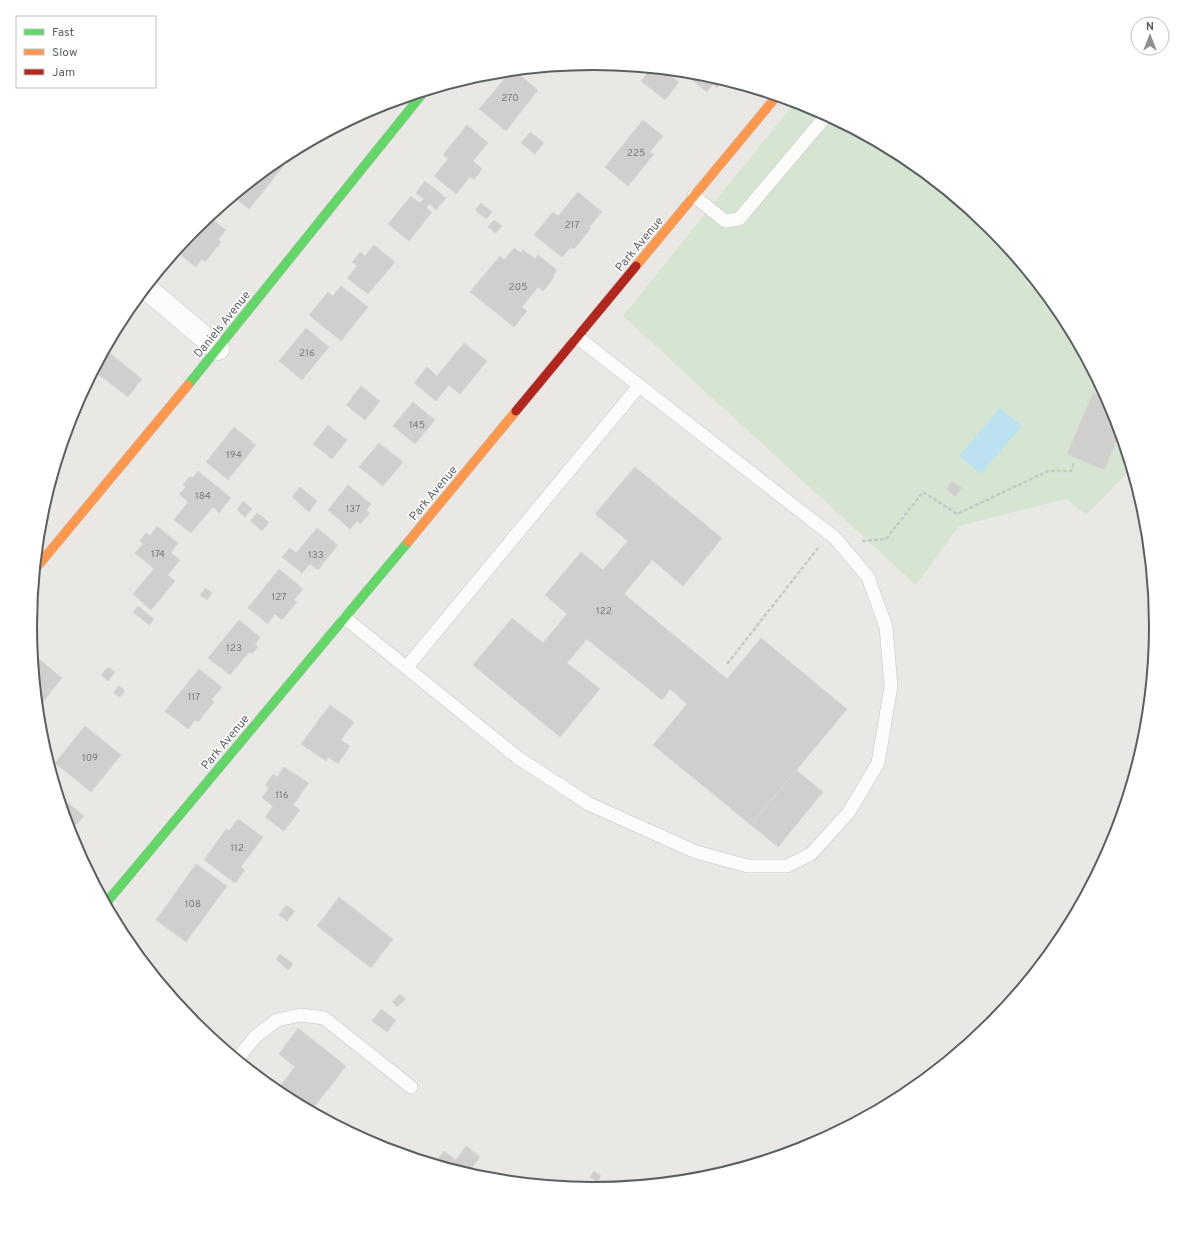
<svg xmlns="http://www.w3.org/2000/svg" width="1186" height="1253" font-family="Overpass,sans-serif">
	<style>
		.green { fill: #d6e5d1 }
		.water { fill: #bce2f2 }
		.building { fill: #d1cfce; stroke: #d9d7d4 }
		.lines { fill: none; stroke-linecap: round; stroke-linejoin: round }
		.lane-casing { stroke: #c4c5c5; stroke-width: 14 }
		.street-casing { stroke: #c4c5c5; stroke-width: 23 }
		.fast-casing { stroke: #c4c5c4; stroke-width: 10 }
		.slow-casing { stroke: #c4c5c4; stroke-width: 10 }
		.jam-casing { stroke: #c4c5c4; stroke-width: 10 }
		.path { stroke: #c5cac7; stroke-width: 2.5; stroke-dasharray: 4 2; stroke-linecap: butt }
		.lane { stroke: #fcfcfb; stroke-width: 13 }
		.street { stroke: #fcfcfb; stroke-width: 22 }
		.fast { stroke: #63d668; stroke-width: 9 }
		.slow { stroke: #ff974d; stroke-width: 9 }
		.jam { stroke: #b3261e; stroke-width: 9 }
		.labels { text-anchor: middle; stroke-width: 3; stroke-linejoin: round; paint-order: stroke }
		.number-label { font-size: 10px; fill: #7a7c7e }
		.street-label { font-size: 12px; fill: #5b5f62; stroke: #fff }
		.rim { fill: none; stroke: #5b5f62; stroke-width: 2 }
	</style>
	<rect width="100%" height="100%" fill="#eae8e5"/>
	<path class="green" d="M795 102 809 106 906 159 991 229 1061 314 1113 411 1131 469 1086 515 1066 499 959 526 916 585 623 316Z"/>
	<path class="water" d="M1000 408 1022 426 981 474 959 456Z"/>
	<path class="building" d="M549 68 545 73 539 69Z
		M651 69 664 71 679 82 665 100 641 81Z
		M515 71 538 90 506 131 479 109 510 72Z
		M682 72 703 74 723 81 717 88 713 84 707 92Z
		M643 120 663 136 650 152 654 154 628 186 605 167Z
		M467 125 488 143 473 161 482 169 474 180 470 177 456 194 434 176 448 159 443 155Z
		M530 132 544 143 535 154 521 143Z
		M297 149 249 209 234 197 280 158Z
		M425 181 446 198 436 210 430 204 426 208 432 212 409 241 388 224 411 196 420 203 424 199 416 193Z
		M578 192 602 212 589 227 591 228 574 249 571 247 562 257 534 235 553 212 558 216Z
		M481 203 492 212 486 219 475 210Z
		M209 217 226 230 218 239 221 242 205 262 202 259 196 267 176 251 195 228Z
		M494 220 502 226 496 233 488 227Z
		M374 245 395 262 368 294 347 278 357 266 352 262 360 252 365 256Z
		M514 248 521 253 523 250 535 259 538 255 557 270 553 276 554 277 543 291 538 287 522 307 527 311 514 327 470 292 500 256 504 260Z
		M341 286 368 307 341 341 309 315 328 292 333 296Z
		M306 328 329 347 302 380 279 361Z
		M464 343 487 361 460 394 449 385 436 401 414 383 427 367 437 376Z
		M106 350 142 379 128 397 94 371Z
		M361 386 380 401 365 420 346 405Z
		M1093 393 1107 399 1113 411 1120 433 1104 470 1067 454Z
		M413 402 435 420 415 444 393 426Z
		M328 425 347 440 332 459 313 444Z
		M234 427 256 445 228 480 206 462Z
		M379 443 403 462 383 486 359 467Z
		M635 467 722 538 683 586 652 560 624 594 727 679 761 638 847 709 751 825 653 745 687 704 670 689 662 700 587 639 567 663 600 689 560 737 473 665 512 618 543 643 567 614 545 595 581 552 603 570 628 541 595 514Z
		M198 471 231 498 219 513 213 507 191 533 174 520 188 502 179 494 186 487 183 485 190 476 192 478Z
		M53 478 58 482 47 495Z
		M952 481 962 488 955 497 946 489Z
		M348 485 371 504 366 510 370 513 360 524 357 521 350 529 328 510Z
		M300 487 317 501 309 512 292 497Z
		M243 501 252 509 245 517 237 510Z
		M257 513 269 522 262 531 250 521Z
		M157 526 178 543 171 553 180 560 168 575 175 581 151 610 133 594 154 569 135 553 143 544 140 541 146 533 150 536Z
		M317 528 338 545 318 570 310 564 302 573 282 557 290 548 296 553Z
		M279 569 303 589 294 600 297 602 282 620 275 614 268 624 248 608Z
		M206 588 212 593 207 600 200 595Z
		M138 606 154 619 149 625 133 612Z
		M239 620 260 637 255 645 258 647 252 654 249 652 230 675 208 658Z
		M33 654 62 678 38 708Z
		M108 667 115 672 108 681 101 675Z
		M199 669 222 687 211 700 214 702 198 722 195 720 188 729 165 711Z
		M119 686 125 691 120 697 113 693Z
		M330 705 354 722 341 740 350 746 338 764 328 757 326 761 301 744Z
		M85 726 121 755 91 792 55 763Z
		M284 767 309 783 293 805 300 810 284 831 265 817 273 806 262 798 269 788 265 785 273 774 277 777Z
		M796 770 823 792 778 847 751 825Z
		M68 803 84 816 76 825 65 816 63 809Z
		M238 819 263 837 241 867 245 870 235 883 204 860 226 829 229 831Z
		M79 853 88 860 85 864Z
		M196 864 227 886 186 942 156 920Z
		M339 897 393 939 371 968 317 926Z
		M286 905 295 911 287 921 279 915Z
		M280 954 293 964 288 970 276 959Z
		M400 994 406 999 397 1007 392 1002Z
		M381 1009 396 1020 387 1032 372 1021Z
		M298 1028 346 1066 311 1111 276 1091 295 1067 279 1054Z
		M466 1146 480 1157 469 1171 478 1177 434 1164 444 1151 456 1160Z
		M594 1171 601 1176 597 1182 590 1177Z"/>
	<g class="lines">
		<g class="lane-casing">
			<path id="lane" d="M694 196 725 221 739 219 826 116
				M345 618 517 757 589 804 696 852 748 866H787L811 854 849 812 878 763 891 686 886 627 868 577 835 538 577 337
				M406 668 639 386
				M237 1059 256 1036 277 1020 301 1015 324 1018 411 1087"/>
		</g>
		<g class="street-casing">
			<path id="street" d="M146 288 218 349"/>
		</g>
		<g class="fast-casing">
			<path id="fast" d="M188 385 423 93
				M106 903 408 542"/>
		</g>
		<g class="slow-casing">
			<path id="slow" d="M636 266 776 97
				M408 542 516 411
				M36 568 188 385"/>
		</g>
		<g class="jam-casing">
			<path id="jam" d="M516 411 636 266"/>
		</g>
		<path class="path" d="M862 541 886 539 923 492 957 514 1048 471H1071L1074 463
			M727 664 818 548"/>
		<use href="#lane" class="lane"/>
		<use href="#street" class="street"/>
		<use href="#fast" class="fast"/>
		<use href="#slow" class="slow"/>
		<use href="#jam" class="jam"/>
	</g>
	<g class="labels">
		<g class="number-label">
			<text x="510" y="101">270</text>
			<text x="636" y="156">225</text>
			<text x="572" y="228">217</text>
			<text x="518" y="290">205</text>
			<text x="307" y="356">216</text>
			<text x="417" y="428">145</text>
			<text x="234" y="458">194</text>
			<text x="203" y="499">184</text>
			<text x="353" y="512">137</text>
			<text x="158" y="557">174</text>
			<text x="316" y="558">133</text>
			<text x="279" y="600">127</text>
			<text x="604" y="614">122</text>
			<text x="234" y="651">123</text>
			<text x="194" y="700">117</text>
			<text x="90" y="761">109</text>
			<text x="282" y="798">116</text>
			<text x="237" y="851">112</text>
			<text x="193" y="907">108</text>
		</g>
		<g class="street-label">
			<text transform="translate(639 244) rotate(-50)" y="4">Park Avenue</text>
			<text transform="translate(222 324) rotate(-51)" y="4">Daniels Avenue</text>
			<text transform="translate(433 493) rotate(-50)" y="4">Park Avenue</text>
			<text transform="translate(225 742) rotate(-50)" y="4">Park Avenue</text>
		</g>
	</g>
	<path d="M0 0H1186V1253H0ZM37 626a556 556 0 1 1 1112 0a556 556 0 1 1-1112 0Z" fill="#fff" fill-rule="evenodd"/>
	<path class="rim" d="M37 626a556 556 0 1 1 1112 0a556 556 0 1 1-1112 0Z"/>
	<rect x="16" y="16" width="140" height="72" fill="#ffffff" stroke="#bdbfc0"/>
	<rect x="24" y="29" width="20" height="6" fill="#63d668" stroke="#bdbfc0"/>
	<text x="52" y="36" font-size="12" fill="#5b5f62">Fast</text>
	<rect x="24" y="49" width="20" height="6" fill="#ff974d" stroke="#bdbfc0"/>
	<text x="52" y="56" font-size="12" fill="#5b5f62">Slow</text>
	<rect x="24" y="69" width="20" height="6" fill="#b3261e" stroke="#bdbfc0"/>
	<text x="52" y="76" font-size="12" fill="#5b5f62">Jam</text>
	<g transform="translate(1150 36)"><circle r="19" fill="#ffffff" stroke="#bdbfc0"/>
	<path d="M0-3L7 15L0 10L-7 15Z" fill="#8d8f90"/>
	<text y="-6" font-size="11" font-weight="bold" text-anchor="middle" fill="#5b5f62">N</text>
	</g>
</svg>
